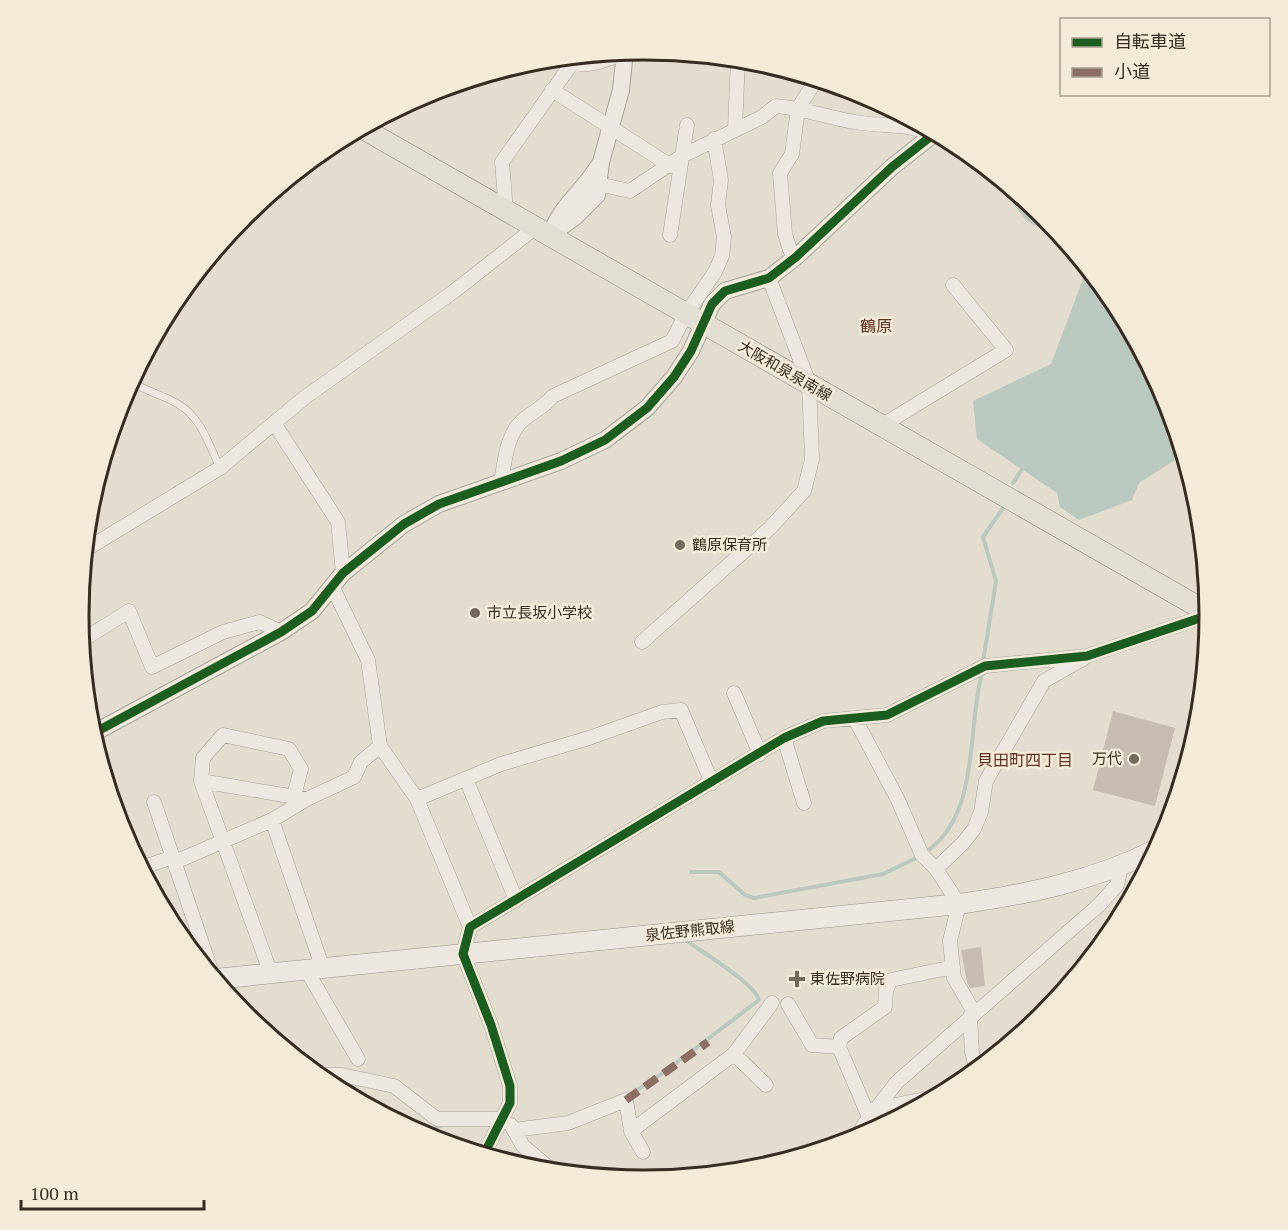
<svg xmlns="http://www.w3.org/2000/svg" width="1288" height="1230" font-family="'PT Serif','Noto Sans JP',serif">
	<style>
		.water { fill: #bac8c0 }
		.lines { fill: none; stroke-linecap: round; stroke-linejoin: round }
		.stream { stroke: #bac8c0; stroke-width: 4 }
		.building { fill: #c6bcb1 }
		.service-casing { stroke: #a8a298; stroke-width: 8 }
		.minor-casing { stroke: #a8a298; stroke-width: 15 }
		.tertiary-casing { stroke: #a8a298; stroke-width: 18 }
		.secondary-casing { stroke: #989288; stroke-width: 21 }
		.primary-casing { stroke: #8e887f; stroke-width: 22 }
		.service { stroke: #ece8e1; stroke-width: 7 }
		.minor { stroke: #ece8e1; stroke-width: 14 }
		.tertiary { stroke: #ece8e1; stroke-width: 16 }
		.secondary { stroke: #ece8e1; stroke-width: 20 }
		.primary { stroke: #e3ded3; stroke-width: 21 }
		.quiet { stroke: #8d6e63; stroke-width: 8; stroke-dasharray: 15 8; stroke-linecap: butt }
		.cycleway-casing { stroke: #f3ebd7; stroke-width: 13 }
		.cycleway { stroke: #1b5e20; stroke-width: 9 }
		.poi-dot { fill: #736a5e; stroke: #f3ebd7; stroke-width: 2 }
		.labels { text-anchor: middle; stroke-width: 5; stroke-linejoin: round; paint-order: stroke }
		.street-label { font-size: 15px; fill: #372c21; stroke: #f3ebd7 }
		.poi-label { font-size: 15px; fill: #372c21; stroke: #f3ebd7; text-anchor: start }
		.neighbourhood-label { font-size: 16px; fill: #603124; stroke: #f3ebd7 }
		.rim { fill: none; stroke: #372c21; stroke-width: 3 }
	</style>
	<rect width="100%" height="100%" fill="#e3ddd0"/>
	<path class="water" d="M1014 193 1044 215 1114 301 1167 399 1183 455 1139 483 1132 500 1079 520 1060 507 1057 493 977 439 973 401 1051 364 1083 279 1056 236 1028 222 1013 204Z"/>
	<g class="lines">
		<path class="stream" d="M1013 483 1022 469
			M983 662 996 581 983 537 1003 508
			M930 849C980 810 967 728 982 673
			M691 872H719L745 895 754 898 883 874 916 858
			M628 1096 663 1073 759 1000C755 983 700 951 684 939
			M428 1138 433 1129 442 1125"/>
	</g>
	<path class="building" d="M1113 711 1175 728 1155 806 1093 790Z
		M981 947 985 986 970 988 967 982 961 950Z"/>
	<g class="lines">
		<g class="service-casing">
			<path id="service" d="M131 382C146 391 163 395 178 404 201 417 209 445 220 468"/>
		</g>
		<g class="minor-casing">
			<path id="minor" d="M567 58C581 73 613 57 629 51
				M552 90 671 166
				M735 129 738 59
				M945 138 970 154
				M598 184 630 191 682 156 762 117 776 106C803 108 828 118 855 122 882 127 907 123 933 134
				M506 210 502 162 577 56
				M670 235 687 125
				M796 257 790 250 785 234 780 173 792 154 798 108 817 79
				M274 423 338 522 343 573
				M881 426 1006 350 953 285
				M501 482C505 461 506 435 523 420 534 411 544 407 553 396L672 341 686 314 715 272 722 256 724 237 718 205 721 180 714 139
				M85 550 220 468 304 398 453 292 536 227
				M332 586 368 660 380 746 417 799 470 927
				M81 641 129 611 152 667 223 632 260 622 281 632
				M642 642 770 528 804 491 812 459 809 383 769 278
				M734 693 760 754
				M855 719 898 800 922 855 936 869
				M784 738 804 803
				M466 779 516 900
				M201 781 307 799 354 777 361 762 380 746
				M417 799 501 764 589 738 662 712 681 710 712 783
				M154 802 214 979
				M272 820 323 969
				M175 862 272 820 307 799
				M141 868 173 857
				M307 971 358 1059
				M271 974 201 781 203 758 223 735 289 749 301 769 294 796
				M788 1004 812 1045 839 1047
				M974 1012 954 978 950 941 959 904 936 869 963 843 974 829 981 812 986 781 1044 681 1083 659
				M734 1054 772 1003
				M318 1075H342L394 1086 437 1119H501
				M875 1109 935 1097 976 1067 972 1052 970 1016
				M869 1117 839 1047 841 1038 885 1007 886 990 891 980 953 967
				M511 1125 523 1146 554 1172
				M514 1130 568 1123 626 1100 631 1131 643 1152
				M631 1131 734 1054 766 1085
				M856 1139 863 1126 897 1082 1099 905 1117 885 1121 867
				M484 1154 510 1103V1086L491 1025 463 954 470 927 784 738 823 721 887 715 985 666 1087 656 1209 615"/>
		</g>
		<g class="tertiary-casing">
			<path id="tertiary" d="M552 231C562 205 585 189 599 165
				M550 235 575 217 597 195 601 162 621 90 625 51
				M92 734 281 632 312 611 343 573 404 524 439 504 561 461 605 440 647 408 674 377 691 351 712 304 725 291 769 278 796 257 892 167 935 133"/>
		</g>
		<g class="secondary-casing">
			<path id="secondary" d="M215 979 959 904C1028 894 1094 881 1157 849"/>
		</g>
		<g class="primary-casing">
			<path id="primary" d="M362 128 1209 613"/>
		</g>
		<use href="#service" class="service"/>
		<use href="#minor" class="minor"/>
		<use href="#tertiary" class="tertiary"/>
		<use href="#secondary" class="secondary"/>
		<use href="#primary" class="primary"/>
		<path class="quiet" d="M626 1100 708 1042"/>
		<g class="cycleway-casing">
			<path id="cycleway" d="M92 734 281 632 312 611 343 573 404 524 439 504 561 461 605 440 647 408 674 377 691 351 712 304 725 291 769 278 796 257 892 167 935 133
				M484 1154 510 1103V1086L491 1025 463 954 470 927 784 738 823 721 887 715 985 666 1087 656 1209 615"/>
		</g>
		<use href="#cycleway" class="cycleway"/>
	</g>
	<g class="poi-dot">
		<circle cx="680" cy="545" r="6"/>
		<circle cx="475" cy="613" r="6"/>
		<circle cx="1134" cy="759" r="6"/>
		<path d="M794 970h6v6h6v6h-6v6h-6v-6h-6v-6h6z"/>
	</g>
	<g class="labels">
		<g class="street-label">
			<text transform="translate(785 371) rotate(30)" y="5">大阪和泉泉南線</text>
			<text transform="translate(690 931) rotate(-6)" y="5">泉佐野熊取線</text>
		</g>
		<g class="poi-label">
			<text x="692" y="550">鶴原保育所</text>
			<text x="487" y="618">市立長坂小学校</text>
			<text x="1122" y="764" text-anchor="end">万代</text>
			<text x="810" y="984">東佐野病院</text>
		</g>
		<g class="neighbourhood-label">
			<text x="876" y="332">鶴原</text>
			<text x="1025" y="766">貝田町四丁目</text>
		</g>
	</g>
	<path d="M0 0H1288V1230H0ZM89 615a555 555 0 1 1 1110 0a555 555 0 1 1-1110 0Z" fill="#f3ebd7" fill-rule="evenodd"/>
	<path class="rim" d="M89 615a555 555 0 1 1 1110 0a555 555 0 1 1-1110 0Z"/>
	<rect x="1060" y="18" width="210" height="78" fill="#f3ebd7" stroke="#a89f8e" stroke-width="1.5"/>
	<rect x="1072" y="38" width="30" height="9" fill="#1b5e20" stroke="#a89f8e" stroke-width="1.5"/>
	<text x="1114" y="48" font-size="18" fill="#372c21">自転車道</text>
	<rect x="1072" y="68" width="30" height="9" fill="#8d6e63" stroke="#a89f8e" stroke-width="1.5"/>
	<text x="1114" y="78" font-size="18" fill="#372c21">小道</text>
	<path d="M21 1200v9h183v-9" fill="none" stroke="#372c21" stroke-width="3"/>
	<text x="30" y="1200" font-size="18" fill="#372c21" stroke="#f3ebd7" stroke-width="4.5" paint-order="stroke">100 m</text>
</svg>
